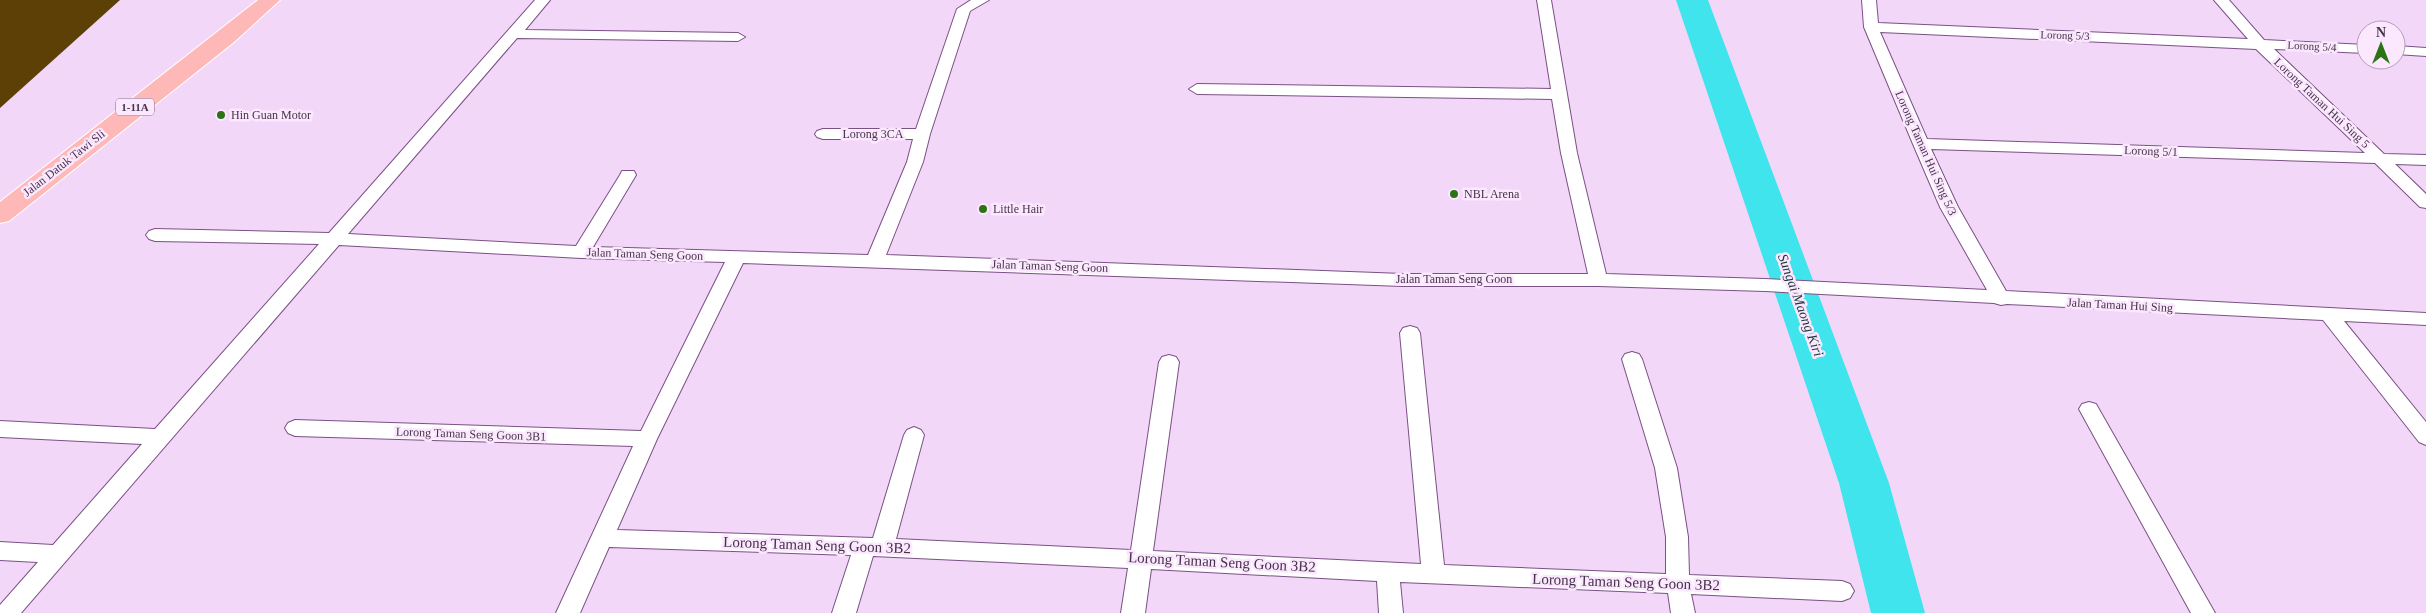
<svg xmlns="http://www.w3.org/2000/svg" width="2426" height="613" font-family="'Times New Roman',serif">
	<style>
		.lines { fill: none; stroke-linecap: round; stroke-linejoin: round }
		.river { fill: #3fe4ec; fill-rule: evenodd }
		.building { fill: #5c4006 }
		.minor-casing { stroke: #7a5184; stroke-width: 2 }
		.trunk-casing { stroke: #fff; stroke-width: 2 }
		.minor { fill: #fff; fill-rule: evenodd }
		.trunk { fill: #feb8b7; fill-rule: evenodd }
		.poi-dot { fill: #2b7315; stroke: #fbe8ff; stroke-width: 2 }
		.labels { text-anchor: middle; stroke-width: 5; stroke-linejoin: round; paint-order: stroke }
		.far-street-label { font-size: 11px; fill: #46334a; stroke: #fbe8ff }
		.shield { fill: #fbe8ff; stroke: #7c6980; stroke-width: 1 }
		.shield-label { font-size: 11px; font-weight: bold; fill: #46334a }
		.street-label { font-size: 12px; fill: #46334a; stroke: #fbe8ff }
		.poi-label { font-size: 12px; fill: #46334a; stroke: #fbe8ff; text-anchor: start }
		.water-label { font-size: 14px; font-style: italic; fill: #1e383a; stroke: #fbe8ff }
		.near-street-label { font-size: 15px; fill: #46334a; stroke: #fbe8ff }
	</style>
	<rect width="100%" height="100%" fill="#f3d7f9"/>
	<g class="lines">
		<path class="river" d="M1676 0H1708L1889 483 1925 613H1871L1839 483Z"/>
	</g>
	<path class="building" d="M0 0H120L0 108Z"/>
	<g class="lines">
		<g class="minor-casing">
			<path id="minor" d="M535 0H550L525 30 738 33 745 37 738 41 517 38 348 234 576 246 620 175 622 171H634L636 175 593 247 868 255 907 162 913 139H823L817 137 815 134 817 131 823 129H916L957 9 971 0H989L970 11 930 134 923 162 886 255 1403 274H1588L1561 153 1552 99 1197 94 1189 89 1197 84 1551 89 1537 0H1551L1577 153 1606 274 1765 279 1987 290 1940 207 1913 144 1864 27 1862 0H1876L1878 23 2248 39 2214 0H2229L2264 40 2366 45V53L2274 49 2384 154 2426 155V165L2395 164 2426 194V208L2420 207 2375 163 1931 149 1958 207 2006 291 2426 313V325L2344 321 2426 422V445L2419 442 2323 320 2007 304 2001 305 1994 303 1765 291 1598 286H1403L743 263 657 439 617 530 873 538 904 435 907 430 914 427 921 430 924 435 896 539 1131 550 1159 362 1162 357 1169 355 1176 357 1179 362 1153 551 1421 564 1400 333 1403 328 1410 326 1417 328 1420 333 1444 565 1666 574V537L1655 468 1622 359 1625 354 1632 352 1639 354 1642 359 1677 468 1688 537 1689 575 1842 581 1850 584 1854 591 1850 598 1842 601 1691 594 1695 613H1671L1668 593 1400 582 1403 613H1379L1377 581 1151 569 1145 613H1121L1128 568 873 556 856 613H832L851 555 609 547 580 613H556L633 446 295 436 288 433 285 428 288 423 295 420 641 431 725 262 581 258 339 245 21 613H0V605L38 562 0 560V542L53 545 142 444 0 437V421L155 429 319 244 155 241 149 239 146 235 149 231 155 229 329 233ZM1880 32 2256 49 2365 153 1927 139Z
				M2396 46 2426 48V56L2396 54Z
				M2089 402 2096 404 2215 613H2191L2079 409 2082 404Z"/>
		</g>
		<g class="trunk-casing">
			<path id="trunk" d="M258 0H280L234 42 9 221 0 223V202Z"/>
		</g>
		<use href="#minor" class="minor"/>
		<use href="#trunk" class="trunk"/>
	</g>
	<g class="poi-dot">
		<circle cx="221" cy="115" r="5"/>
		<circle cx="1454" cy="194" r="5"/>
		<circle cx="983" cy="209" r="5"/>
	</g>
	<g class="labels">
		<g class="far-street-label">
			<text transform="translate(2065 35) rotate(2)" y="4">Lorong 5/3</text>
			<text transform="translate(2312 46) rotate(3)" y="4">Lorong 5/4</text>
		</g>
		<rect class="shield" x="116" y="98.5" width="38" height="17" rx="4"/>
		<g class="shield-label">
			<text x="135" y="111">1-11A</text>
		</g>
		<g class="street-label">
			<text transform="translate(2322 103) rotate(43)" y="4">Lorong Taman Hui Sing 5</text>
			<text x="873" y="138">Lorong 3CA</text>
			<text transform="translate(2151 151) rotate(2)" y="4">Lorong 5/1</text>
			<text transform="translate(1926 153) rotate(66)" y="4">Lorong Taman Hui Sing 5/3</text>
			<text transform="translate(64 163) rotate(-38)" y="4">Jalan Datuk Tawi Sli</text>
			<text transform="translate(645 254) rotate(2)" y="4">Jalan Taman Seng Goon</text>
			<text transform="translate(1050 266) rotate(2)" y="4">Jalan Taman Seng Goon</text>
			<text x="1454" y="283">Jalan Taman Seng Goon</text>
			<text transform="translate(2120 305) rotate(3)" y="4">Jalan Taman Hui Sing</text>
			<text transform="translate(471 434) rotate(2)" y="4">Lorong Taman Seng Goon 3B1</text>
		</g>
		<g class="poi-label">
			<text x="231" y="119">Hin Guan Motor</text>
			<text x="1464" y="198">NBL Arena</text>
			<text x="993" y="213">Little Hair</text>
		</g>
		<g class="water-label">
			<text transform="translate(1801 305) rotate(70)" y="5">Sungai Maong Kiri</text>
		</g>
		<g class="near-street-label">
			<text transform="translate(817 545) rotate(2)" y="5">Lorong Taman Seng Goon 3B2</text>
			<text transform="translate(1222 562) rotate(3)" y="5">Lorong Taman Seng Goon 3B2</text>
			<text transform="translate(1626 582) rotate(2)" y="5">Lorong Taman Seng Goon 3B2</text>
		</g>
	</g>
	<g transform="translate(2381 45)"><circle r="24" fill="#fbe8ff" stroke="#b3a0b7"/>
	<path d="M0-4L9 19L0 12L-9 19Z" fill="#2b7315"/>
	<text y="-8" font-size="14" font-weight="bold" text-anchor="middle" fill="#46334a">N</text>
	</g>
</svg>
